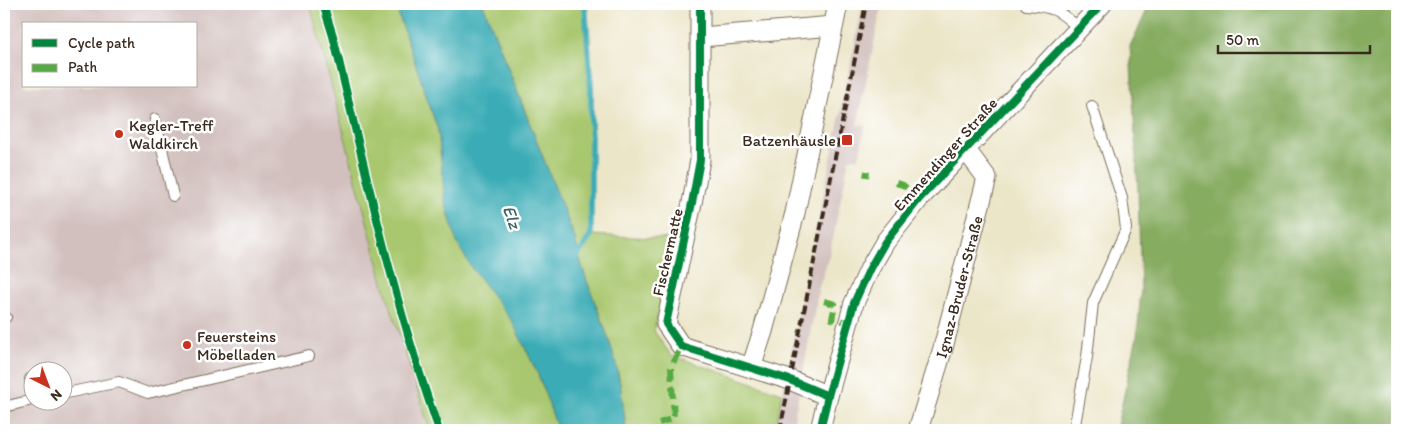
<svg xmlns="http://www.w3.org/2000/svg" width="1401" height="434" font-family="Itim,sans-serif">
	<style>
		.industrial { fill: #d1c0bd; fill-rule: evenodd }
		.green { fill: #a9c76e; stroke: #727846 }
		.forest { fill: #86ac61; stroke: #606b40 }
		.water { fill: #3bacb6; stroke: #3b6b6a }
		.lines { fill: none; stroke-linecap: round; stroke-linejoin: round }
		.stream { stroke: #3bacb6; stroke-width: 6 }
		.service-casing { stroke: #796c5a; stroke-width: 12 }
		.minor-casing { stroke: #796c5a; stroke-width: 21 }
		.service { stroke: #fff; stroke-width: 10 }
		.minor { stroke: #fff; stroke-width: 19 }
		.rail { stroke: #3b2a1e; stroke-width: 4; stroke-dasharray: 8 4; stroke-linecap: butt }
		.quiet { stroke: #55ab43; stroke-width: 6; stroke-dasharray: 12 6; stroke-linecap: butt }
		.cycleway-casing { stroke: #fff; stroke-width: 11 }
		.cycleway { stroke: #00873e; stroke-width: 8 }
		.poi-dot { fill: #c8321e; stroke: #fff; stroke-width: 2 }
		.labels { text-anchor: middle; stroke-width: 5; stroke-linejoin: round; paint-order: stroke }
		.poi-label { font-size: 16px; fill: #3b2a1e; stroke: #fff; text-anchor: start }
		.street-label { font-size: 16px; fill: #3b2a1e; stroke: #fff }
		.water-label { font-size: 18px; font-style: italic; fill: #3b6462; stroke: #fff }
	</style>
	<rect width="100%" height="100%" fill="#fff"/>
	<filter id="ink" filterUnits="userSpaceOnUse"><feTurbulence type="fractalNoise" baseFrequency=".02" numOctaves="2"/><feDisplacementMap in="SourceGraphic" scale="10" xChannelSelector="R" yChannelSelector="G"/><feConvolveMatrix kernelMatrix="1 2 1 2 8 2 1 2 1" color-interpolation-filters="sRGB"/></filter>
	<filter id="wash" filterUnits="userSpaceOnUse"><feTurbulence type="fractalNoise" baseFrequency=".0096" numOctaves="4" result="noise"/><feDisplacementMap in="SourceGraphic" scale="20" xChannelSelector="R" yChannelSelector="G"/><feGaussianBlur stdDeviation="1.12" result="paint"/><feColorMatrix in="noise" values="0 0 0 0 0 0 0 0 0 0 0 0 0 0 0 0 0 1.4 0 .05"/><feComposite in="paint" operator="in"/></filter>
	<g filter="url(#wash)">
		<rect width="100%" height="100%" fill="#ece6c9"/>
		<path class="industrial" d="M4 4H310L384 286 430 430H4ZM24 24H196V86H24ZM32 372H62V402H32Z
			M863 4H882L857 125 865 126 859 158 849 159 829 257 819 287 792 430H775Z"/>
		<path class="green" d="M310 4H395L438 130 471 267 512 321 538 374 558 430H430L384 286Z
			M483 4H585L591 89V235L675 239 654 331 671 355 782 393 775 430H626C623 403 620 374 611 347 600 311 582 276 575 239Z"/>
		<path class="forest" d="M1150 4H1397V430H1116L1137 337 1141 290 1138 191 1130 46Z"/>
		<path class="water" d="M395 4H483L575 239C582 276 600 311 611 347 620 374 623 403 626 430H558L538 374 512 321 471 267 457 243 445 201 438 130Z"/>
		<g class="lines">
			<path class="stream" d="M573 263 591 235V89L585 4"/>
		</g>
	</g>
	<g filter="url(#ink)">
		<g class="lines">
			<g class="service-casing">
				<path id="service" d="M1026 5C1055 7 1058 10 1079 28
					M155 119 173 196
					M4 318 6 317
					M30 379 32 390
					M62 394 119 382 148 393 309 356
					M4 407 32 400
					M1074 430 1087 357 1093 303 1126 229 1122 198 1092 106"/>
			</g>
			<g class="minor-casing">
				<g id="minor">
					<path d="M700 4V160L692 203 666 324 681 346 790 380 828 396"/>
					<path d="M701 37 833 26"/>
					<path d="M751 368 763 331 795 213 838 4"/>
					<path d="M820 430 828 396 854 303 870 268 885 242 919 199 1102 4"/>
					<path id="s1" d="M918 430 943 348 987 178 966 150"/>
				</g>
			</g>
			<use href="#service" class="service"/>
			<use href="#minor" class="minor"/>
			<path class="rail" d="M780 430 866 4"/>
			<path class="quiet" d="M1397 115 1392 128 1397 141
				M866 177 867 171
				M896 183 903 185 919 199
				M824 301 835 304 832 319 848 322
				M659 423 674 418 671 368 681 346"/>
			<g class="cycleway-casing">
				<path id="cycleway" d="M323 4 333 36C365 168 393 302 439 430
					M700 4V160L692 203 666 324 681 346 790 380 828 396
					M820 430 828 396 854 303 870 268 885 242 919 199 1102 4"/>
			</g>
			<use href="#cycleway" class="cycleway"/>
		</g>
	</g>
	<g class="poi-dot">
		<circle cx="119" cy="134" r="5"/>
		<rect x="841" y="134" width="12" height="12" rx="2.5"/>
		<circle cx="187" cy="345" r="5"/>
	</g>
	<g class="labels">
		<g class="poi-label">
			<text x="129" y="131">Kegler-Treff<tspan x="129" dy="18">Waldkirch</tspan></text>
			<text x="836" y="146" text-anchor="end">Batzenhäusle</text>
			<text x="197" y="342">Feuersteins<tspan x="197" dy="18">Möbelladen</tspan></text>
		</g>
		<g class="street-label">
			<text transform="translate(945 154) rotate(-48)" y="6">Emmendinger Straße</text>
			<text transform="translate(667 252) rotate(-77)" y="6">Fischermatte</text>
			<text dy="6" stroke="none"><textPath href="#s1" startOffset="149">Ignaz-Bruder-Straße</textPath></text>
		</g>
		<g class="water-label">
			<text transform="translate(512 217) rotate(71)" y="6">Elz</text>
		</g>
	</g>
	<rect width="1401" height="434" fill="none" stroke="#fff" stroke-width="20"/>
	<rect x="22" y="22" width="175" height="65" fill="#ffffff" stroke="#b1aaa5"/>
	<rect x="32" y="39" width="25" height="8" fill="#00873e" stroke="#b1aaa5"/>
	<text x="68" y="48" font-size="15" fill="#3b2a1e">Cycle path</text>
	<rect x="32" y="64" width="25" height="8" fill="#55ab43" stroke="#b1aaa5"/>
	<text x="68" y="72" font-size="15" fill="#3b2a1e">Path</text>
	<g transform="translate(48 386) rotate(138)"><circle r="24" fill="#ffffff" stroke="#b1aaa5"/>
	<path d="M0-4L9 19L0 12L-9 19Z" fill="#c8321e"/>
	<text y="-8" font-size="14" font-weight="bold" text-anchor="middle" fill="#3b2a1e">N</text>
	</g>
	<path d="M1218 45v8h152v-8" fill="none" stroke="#3b2a1e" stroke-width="2.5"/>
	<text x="1226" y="45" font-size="15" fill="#3b2a1e" stroke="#ffffff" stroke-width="4" paint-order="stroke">50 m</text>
</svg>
